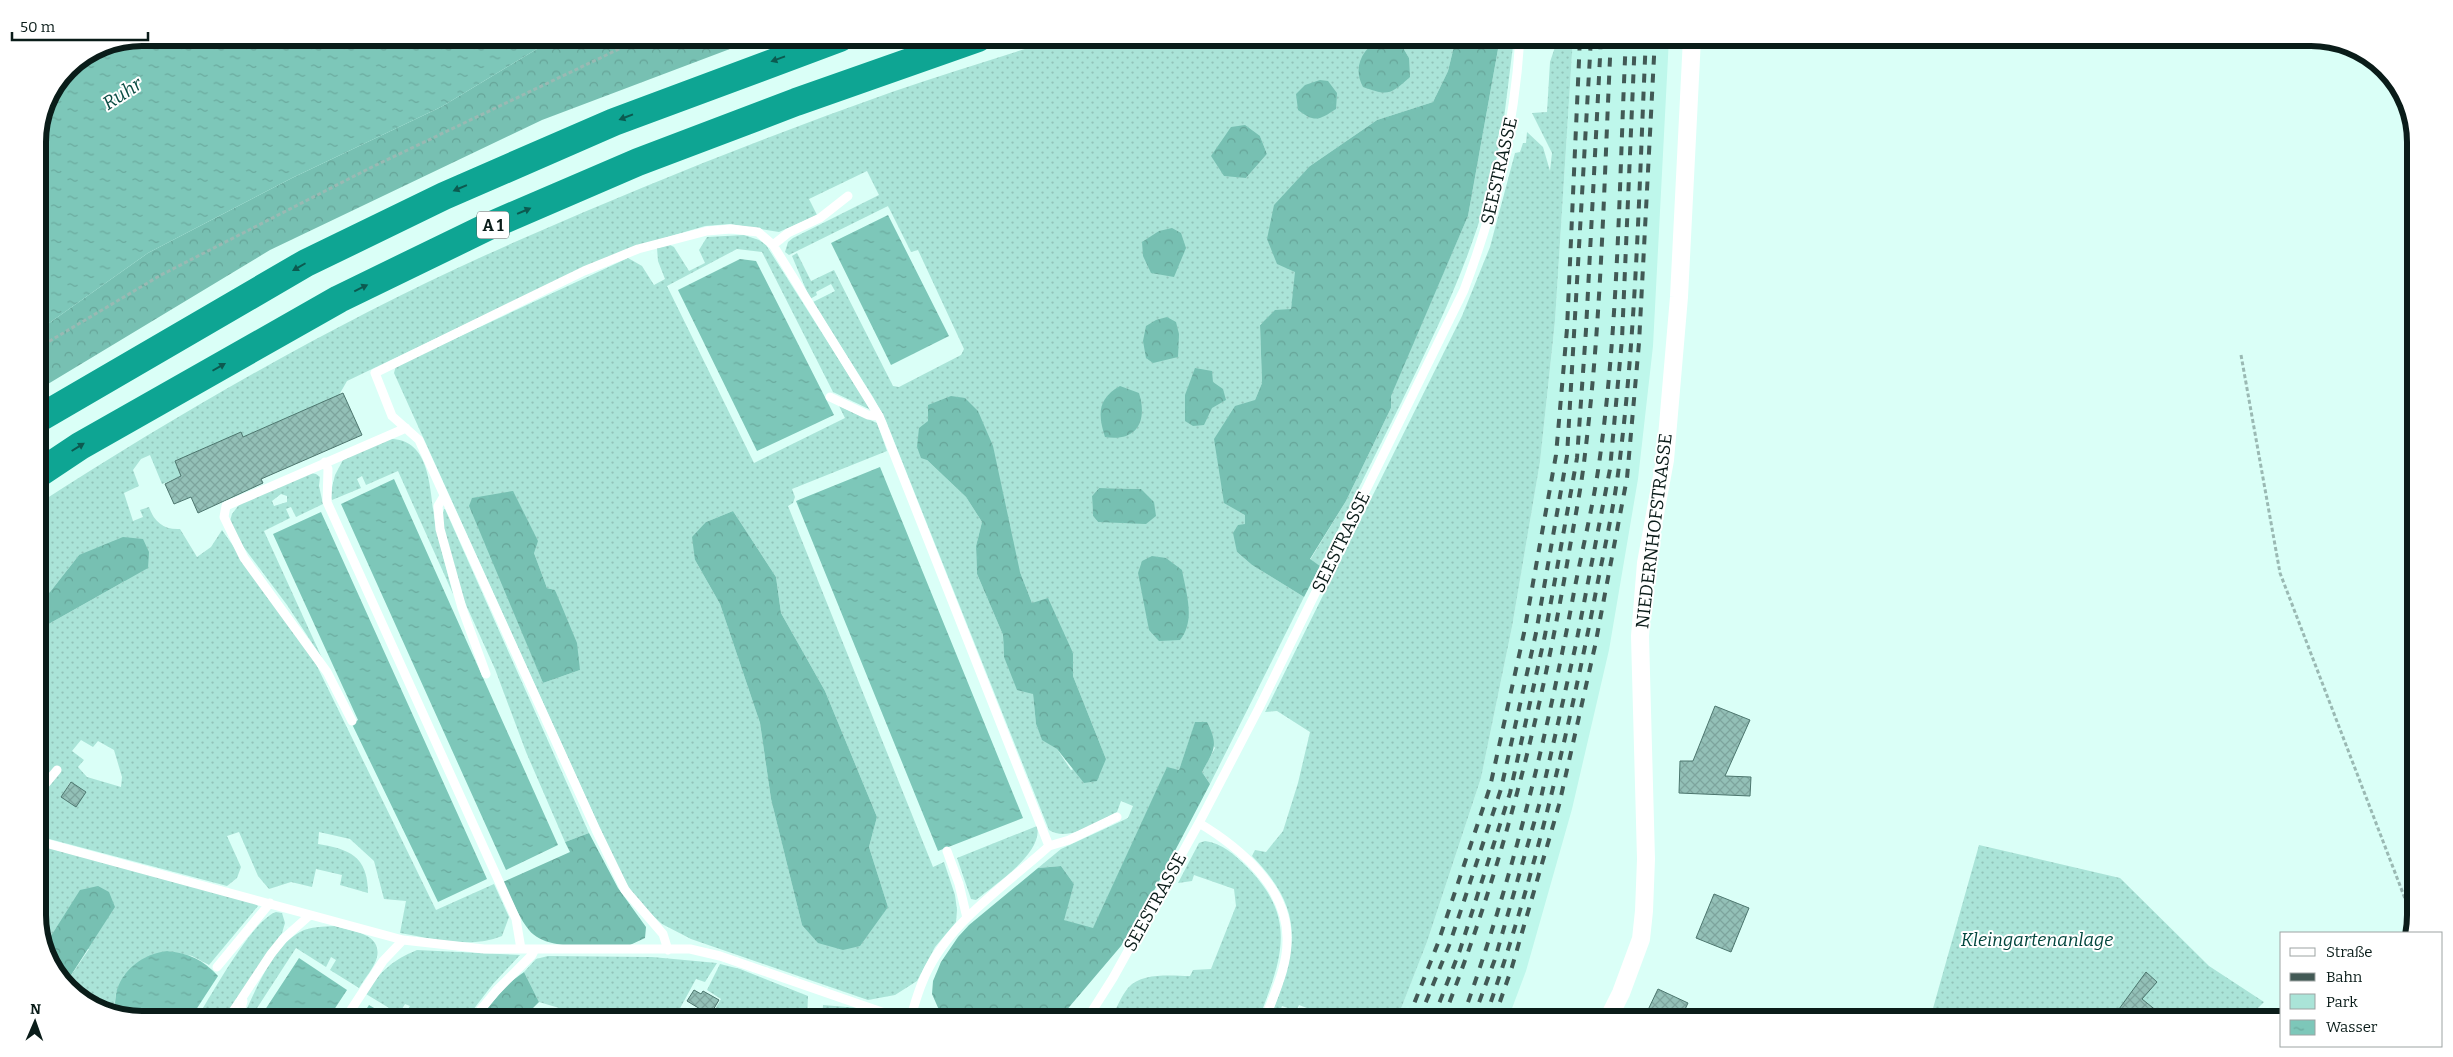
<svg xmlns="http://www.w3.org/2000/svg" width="2453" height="1057" font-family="Bitter,serif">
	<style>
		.built { fill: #bef7eb }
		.green { fill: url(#green-dots); fill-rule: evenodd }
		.forest { fill: url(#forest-crowns) }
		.water { fill: url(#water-ripples) }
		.building { fill: url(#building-cross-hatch); stroke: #4c766e }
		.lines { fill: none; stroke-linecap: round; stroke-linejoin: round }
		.path { stroke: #9ab9b3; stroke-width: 3; stroke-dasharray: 4 2.5; stroke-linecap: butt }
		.lane { stroke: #fff; stroke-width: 9 }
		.street { stroke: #fff; stroke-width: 18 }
		.highway { stroke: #0ea593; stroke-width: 28 }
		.rail { stroke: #425955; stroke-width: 4; stroke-dasharray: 9 9; stroke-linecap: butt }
		.oneway { fill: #0c5a50 }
		.labels { text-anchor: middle; stroke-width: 4; stroke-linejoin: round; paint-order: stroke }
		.shield { fill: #fff; stroke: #54605e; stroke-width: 1 }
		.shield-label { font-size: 16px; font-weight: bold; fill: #0a1c19 }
		.street-label { font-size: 18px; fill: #0a1c19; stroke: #fff }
		.park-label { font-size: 18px; font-style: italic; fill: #00453c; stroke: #fff }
		.water-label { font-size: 19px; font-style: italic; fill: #0b4d44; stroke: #fff }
		.rim { fill: none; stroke: #0a1c19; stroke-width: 6 }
	</style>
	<defs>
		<pattern id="green-dots" width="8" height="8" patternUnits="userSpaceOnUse" patternTransform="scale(1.25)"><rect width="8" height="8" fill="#aae4d8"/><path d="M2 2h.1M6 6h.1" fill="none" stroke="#91c3b9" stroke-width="1.8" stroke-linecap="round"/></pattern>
		<pattern id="forest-crowns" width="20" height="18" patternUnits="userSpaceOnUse" patternTransform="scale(1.25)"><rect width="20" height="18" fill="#77c0b2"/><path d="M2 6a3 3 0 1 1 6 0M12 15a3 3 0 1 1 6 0" fill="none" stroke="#66a498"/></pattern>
		<pattern id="water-ripples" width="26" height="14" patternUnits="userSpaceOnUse" patternTransform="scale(1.25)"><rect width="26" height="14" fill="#7dc7b9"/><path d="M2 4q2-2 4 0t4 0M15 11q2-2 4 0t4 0" fill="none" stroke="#6baa9e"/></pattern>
		<pattern id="building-cross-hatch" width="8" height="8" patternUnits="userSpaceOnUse" patternTransform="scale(1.25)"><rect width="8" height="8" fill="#93c0b7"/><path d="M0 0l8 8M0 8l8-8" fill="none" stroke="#7da49d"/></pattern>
	</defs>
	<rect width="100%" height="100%" fill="#dafff7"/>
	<path class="built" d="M1573 38H1669L1653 346 1638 479 1609 650 1572 809 1526 971 1508 1019H1397L1427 942 1481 778 1512 627 1540 462 1555 321Z"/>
	<path class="green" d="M1059 38H1381L1369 45 1409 58 1398 39 1386 38H1456L1448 71 1433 102 1377 120 1310 166 1291 309 1260 324 1262 383 1255 400 1245 524 1237 552 1252 565 1304 597 1210 784 1202 772 1215 748 1195 723 1179 770 1167 768 1093 929 1063 920 1074 884 1061 866 1038 868 1061 849 1128 818 1133 806 1121 801 1117 812C1098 821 1069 843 1049 830L886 421 873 397 813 302 835 291 831 284 816 292 817 295 810 299 792 256 797 253 811 281 834 270 893 386 899 387 961 355 964 349 918 250 911 252 888 206 789 255 785 252 788 242 793 238 879 195 867 171 809 199 817 215 779 232 730 224 705 226 637 246 581 269 347 381 339 395 243 437 241 433 175 461 181 476 165 483 162 484 150 455 141 459 133 470 139 486 124 493 133 521 143 517 140 510 149 507C154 522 164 530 180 529L197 557 211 547 222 530 316 664 436 910 494 884 509 917 502 936C470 949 434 939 400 933L406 901 384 899 374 861 350 839 319 832 318 844C349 849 368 856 368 893L340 885 342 875 316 869 312 887 291 882 269 889 258 876 239 832 227 836 241 867 237 878 227 886 38 836V799L60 771 38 788V630L125 581 79 555 50 592 38 600V504C193 404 354 312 524 238 645 185 768 136 892 92 947 73 1004 56 1059 38ZM1260 136 1267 154 1246 178ZM928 422 1020 572 1032 603 1073 653V676L1106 759 1071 770 1057 749 1042 739 1036 724 1033 694 1004 657 1003 635 977 574 976 546 982 522 966 497 927 460ZM1099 488 1141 489 1115 521 1098 522 1093 516 1092 496ZM81 740 93 747 98 741 114 750 122 777 121 787 87 777 78 767 84 760 72 751ZM70 782 86 792 76 807 61 797Z
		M1500 38H1514L1503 126H1501L1496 144 1499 146C1480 241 1443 317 1401 403 1374 457 1347 512 1320 566L1310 560 1346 501 1391 408 1390 396 1468 216Z
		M1558 38H1573L1555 321 1540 462 1512 627 1481 778 1427 942 1397 1019H1330V1017L1299 1005 1296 1011 1282 1006 1277 1019H1270C1295 952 1309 914 1252 856L1255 850 1266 852 1283 831 1298 783 1310 732 1277 711 1265 712 1462 316 1490 247 1515 153 1520 152 1523 143H1526L1527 132 1543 147 1550 171 1552 153 1532 113 1547 112 1550 62Z
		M744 235 759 240 766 245 871 410 833 392 762 252 737 249 667 286 754 463 845 418 839 406 877 423 887 451 792 489 795 497 793 503 788 506 933 867 944 862 955 895 957 910 956 922 935 947 917 981 895 995 868 1000 691 939 662 924 639 903 621 875 394 373 396 366 628 258 642 266 654 285 665 279 658 261 657 248 670 245 674 247 689 271 705 263 699 250 707 237ZM733 511 776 577 781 613 825 691 877 817 869 847 888 907 802 925 771 799 760 723 720 604 695 560 706 522ZM534 553 547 588 555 590 580 670 543 683 520 626Z
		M388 439C434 437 429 496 436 527 441 549 447 571 453 594L398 471 366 485 362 476 357 479 361 488 332 500 330 496 335 475 344 458Z
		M310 473 316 474 320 477 319 486 323 504 296 517 291 507 286 509 290 518 264 531 322 658 287 605 242 545 230 521 232 514 241 502ZM281 494 287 496V502L274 506 272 501Z
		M444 509H445L589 833 565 842 526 752 495 669 462 596 444 530 442 518Z
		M1037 826C1044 853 994 885 976 900L971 899 957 858Z
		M1205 841C1222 843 1235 855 1247 867 1299 919 1281 959 1259 1019H1238L1237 1016 1203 1018 1204 1019H1111C1116 1010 1121 996 1128 988 1142 972 1171 976 1190 976L1193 970 1211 969 1236 906 1234 889 1194 875 1192 881 1178 883 1199 843Z
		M38 845 255 903 258 906 209 965 192 956 167 951 124 975 116 993 113 1014 103 1012 66 983 89 949 46 944 38 921Z
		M1979 845 2120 878 2209 966 2264 1002 2247 1019H1930Z
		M276 912 282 913 285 923 282 933 224 1019H196C212 995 251 921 276 912Z
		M335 926C351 931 382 933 377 957 375 967 364 979 359 988L330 970 336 960 331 957 326 967 296 948 250 1019H242C255 992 272 947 300 932 311 926 323 927 335 926Z
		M417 950 520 955 493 984 466 1019H408L403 1017 410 1006 405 1004 399 1014 366 994C380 971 393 960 417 950Z
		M548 956 652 957 717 963 705 982 696 979 678 1012 691 1019H596L539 1002 524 972 536 959Z
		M720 964 740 969 808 996 807 1019H709L721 999 707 990Z
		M823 1005 858 1008 872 1019H822Z"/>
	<path class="forest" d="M555 38H759L542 120 270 250 38 390V331L148 253 292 178 441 107Z
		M1381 38 1398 39 1409 58 1410 77C1390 95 1388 96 1363 87 1352 67 1363 48 1381 38Z
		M1456 38H1500L1468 216 1391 396V408L1346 501 1310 559 1320 566 1304 597 1252 565 1237 552 1233 533 1238 525 1245 524V515L1224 503 1214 439 1235 406 1255 400 1262 383 1260 325 1275 310 1291 309 1295 272 1277 264 1267 239 1274 205 1310 166 1377 120 1433 102 1448 71Z
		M1320 80 1328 81 1337 93 1336 109C1319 120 1315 123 1298 110L1296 94 1305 85Z
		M1245 125 1260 136 1267 154 1246 178 1224 176 1211 156 1231 127Z
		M1172 228 1181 233 1186 248 1174 277 1151 273 1143 256 1142 242 1159 231Z
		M1167 317 1176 322 1179 334 1178 357 1153 363 1146 358 1143 341 1146 326 1156 320Z
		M1195 368 1212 371 1213 382 1223 389 1226 400 1212 408 1204 425 1193 426 1185 421V395Z
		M1120 386 1139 393C1148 422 1136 442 1105 437 1098 415 1097 399 1120 386Z
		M951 396 965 398 978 411 993 446 1020 572 1032 603 1048 598 1073 653V676L1106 759 1097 781 1084 783 1057 749 1042 740 1036 724 1033 694 1017 690 1004 657 1003 635 977 574 976 546 982 522 966 497 927 460 921 458 917 447 919 428 928 421V405Z
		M1099 488 1141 489 1154 502 1156 516 1146 524 1098 522 1093 516 1092 496Z
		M513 491 538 541 534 553 547 588 555 590 577 643 580 670 543 683 469 506 472 498Z
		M733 511 776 577 781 613 825 691 877 817 869 847 888 907 860 946 843 950 818 943 802 925 771 799 760 723 720 604 695 560 692 537 706 522Z
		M123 537 143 539 149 552 148 568 38 630V600L50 592 79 555Z
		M1152 556 1166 558 1182 570C1186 593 1196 620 1180 640L1159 641 1149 630 1138 573 1142 561Z
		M1195 722H1207C1219 746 1214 750 1202 772L1210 784 1156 887 1121 946 1059 1019H943L932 994 933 981 941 962 958 937 969 925 1038 868 1061 866 1074 884 1064 920 1093 928 1167 767 1179 770Z
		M589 833 618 888 646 927 645 938 630 945C603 945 547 953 529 930 518 917 511 897 503 882L570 852 565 842Z
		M98 886 109 892 115 907 66 983 59 978 46 944 80 890Z
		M524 972 539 1002 522 1019H478L509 983Z
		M570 1012 596 1019H567Z
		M1207 1012H1214L1218 1016H1237L1238 1019H1204Z"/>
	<path class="water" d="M143 38H555L441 107 292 178 148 253 38 331V136L46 102 69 68 103 45Z
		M888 215 949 336 891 365 831 243Z
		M740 259 756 261 834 415 757 451 678 290Z
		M880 467 1023 818 938 851 796 501Z
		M394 479 558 845 506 870 341 504Z
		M321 512 487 879 438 902 352 724 358 720 273 534Z
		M167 951C188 953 204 960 218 976L190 1019H143L113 1014C115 1007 115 1001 116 994 121 970 143 954 167 951Z
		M299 958 347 990 328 1019H259Z
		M369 1005 393 1019H360Z"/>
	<path class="building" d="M343 393 362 435 261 479 263 483 198 513 191 497 174 504 165 484 181 476 175 461 241 432 243 437Z
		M1715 706 1750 720 1725 776 1751 777 1750 796 1679 793 1680 761H1693Z
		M71 782 86 792 76 807 61 797Z
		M1714 894 1749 908 1731 952 1696 938Z
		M2146 972 2157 982 2142 999 2168 1020H2111Z
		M1658 989 1688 1003 1680 1020H1662L1647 1012Z
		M694 990 701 994 703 991 719 1000 710 1015 687 1001Z"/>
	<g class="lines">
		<path class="path" d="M38 348 161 275 372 167 619 49 638 38
			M2241 355 2280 573 2414 922"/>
		<path class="lane" d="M773 245 788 233 820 218 848 196
			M830 397 868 415 879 416
			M325 462 328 469 327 502 516 919 521 949
			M444 496 438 506 440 529 462 608 486 674
			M352 721 327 672 244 558 224 517 226 506 406 428
			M38 793 57 770
			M1199 823C1239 847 1287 887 1287 938 1288 966 1274 994 1265 1019
			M38 841 403 940 484 949H690L720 956 902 1019
			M1049 846 1069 840 1117 817
			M947 851 959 884 967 918
			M668 950 663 934 625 890 596 830 419 440 392 416 375 373 584 271 638 249 707 231 731 229 758 232 773 245 879 416 1049 846C1004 887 945 924 922 983 917 995 914 1007 910 1019
			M217 967 270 903
			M228 1019 271 954 283 939 310 915
			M238 1019 243 1001
			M345 1019 383 961 403 940
			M473 1019 496 991 532 955 535 949
			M1087 1019 1113 978 1199 823 1259 708 1464 290C1496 205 1514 129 1520 38"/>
		<path class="street" d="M1608 1019 1621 993 1641 939 1644 911 1646 859 1640 636 1646 563 1665 460 1679 297 1692 38"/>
		<path class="highway" d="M38 419 306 263 444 196 614 122 840 38
			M38 474 80 446 339 299 487 227 638 162 796 102 978 38"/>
		<path class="rail" d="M1408 1019 1438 943 1490 787 1524 633 1556 455 1567 329 1580 38
			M1419 1019 1450 943 1501 789 1536 633 1567 456 1591 38
			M1433 1019 1460 950 1510 793 1545 635 1577 458 1586 330 1601 38
			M1443 1019C1501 872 1540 719 1567 564 1573 527 1581 491 1585 454 1602 316 1604 176 1611 38
			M1462 1019C1512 881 1547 737 1574 592 1582 550 1593 507 1599 464 1619 323 1619 179 1626 38
			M1473 1019 1495 959 1540 802 1576 644 1610 469 1622 339 1635 38
			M1485 1019C1532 885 1565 747 1593 607 1601 563 1612 518 1618 474 1637 329 1639 183 1646 38
			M1494 1019 1512 967 1559 805 1595 646 1627 478 1639 343 1655 38"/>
	</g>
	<defs><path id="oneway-solid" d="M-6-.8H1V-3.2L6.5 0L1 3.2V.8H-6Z" transform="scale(1.25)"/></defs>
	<g class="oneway">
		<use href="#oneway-solid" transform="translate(778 59) rotate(160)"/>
		<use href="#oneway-solid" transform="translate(626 117) rotate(159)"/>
		<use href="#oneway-solid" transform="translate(460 188) rotate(157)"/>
		<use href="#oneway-solid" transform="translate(524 211) rotate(-23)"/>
		<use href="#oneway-solid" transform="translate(299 267) rotate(150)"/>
		<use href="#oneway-solid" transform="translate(361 288) rotate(-26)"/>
		<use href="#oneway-solid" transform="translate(219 367) rotate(-30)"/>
		<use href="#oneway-solid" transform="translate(78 447) rotate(-32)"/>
	</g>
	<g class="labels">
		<rect class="shield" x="477" y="211.5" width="32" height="27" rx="4"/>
		<g class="shield-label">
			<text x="493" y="231">A 1</text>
		</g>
		<g class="street-label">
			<text transform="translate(1499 171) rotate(-77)" y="6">SEESTRASSE</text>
			<text transform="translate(1654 531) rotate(-83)" y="6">NIEDERNHOFSTRASSE</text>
			<text transform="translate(1341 542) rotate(-64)" y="6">SEESTRASSE</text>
			<text transform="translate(1155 902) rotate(-61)" y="6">SEESTRASSE</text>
		</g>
		<g class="park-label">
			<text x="2037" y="946">Kleingartenanlage</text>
		</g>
		<g class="water-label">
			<text transform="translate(122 93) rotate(-33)" y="7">Ruhr</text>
		</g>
	</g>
	<path d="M0 0H2453V1057H0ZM142 46H2311A96 96 0 0 1 2407 142V915A96 96 0 0 1 2311 1011H142A96 96 0 0 1 46 915V142A96 96 0 0 1 142 46Z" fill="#fff" fill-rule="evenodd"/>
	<path class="rim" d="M142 46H2311A96 96 0 0 1 2407 142V915A96 96 0 0 1 2311 1011H142A96 96 0 0 1 46 915V142A96 96 0 0 1 142 46Z"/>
	<rect x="2280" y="932" width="162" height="115" fill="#ffffff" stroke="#9da4a3"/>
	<rect x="2290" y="948" width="25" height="8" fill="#ffffff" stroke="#9da4a3"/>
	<text x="2326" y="957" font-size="15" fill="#0a1c19">Straße</text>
	<rect x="2290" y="973" width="25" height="8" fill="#425955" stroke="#9da4a3"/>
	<text x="2326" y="982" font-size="15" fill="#0a1c19">Bahn</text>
	<rect x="2290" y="994" width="25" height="15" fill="#aae4d8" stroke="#9da4a3"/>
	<text x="2326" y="1007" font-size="15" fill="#0a1c19">Park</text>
	<rect x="2290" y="1020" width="25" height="15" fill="url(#water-ripples)" stroke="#9da4a3"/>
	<text x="2326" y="1032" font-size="15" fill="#0a1c19">Wasser</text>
	<g transform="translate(35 1022) rotate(2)" stroke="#ffffff" stroke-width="4" paint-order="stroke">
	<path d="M0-4L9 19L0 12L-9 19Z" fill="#0a1c19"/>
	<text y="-8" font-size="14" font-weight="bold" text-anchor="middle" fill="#0a1c19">N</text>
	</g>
	<path d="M12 32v8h136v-8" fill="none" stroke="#0a1c19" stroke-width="2.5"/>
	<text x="20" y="32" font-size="15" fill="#0a1c19" stroke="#ffffff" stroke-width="4" paint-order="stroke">50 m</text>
</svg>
